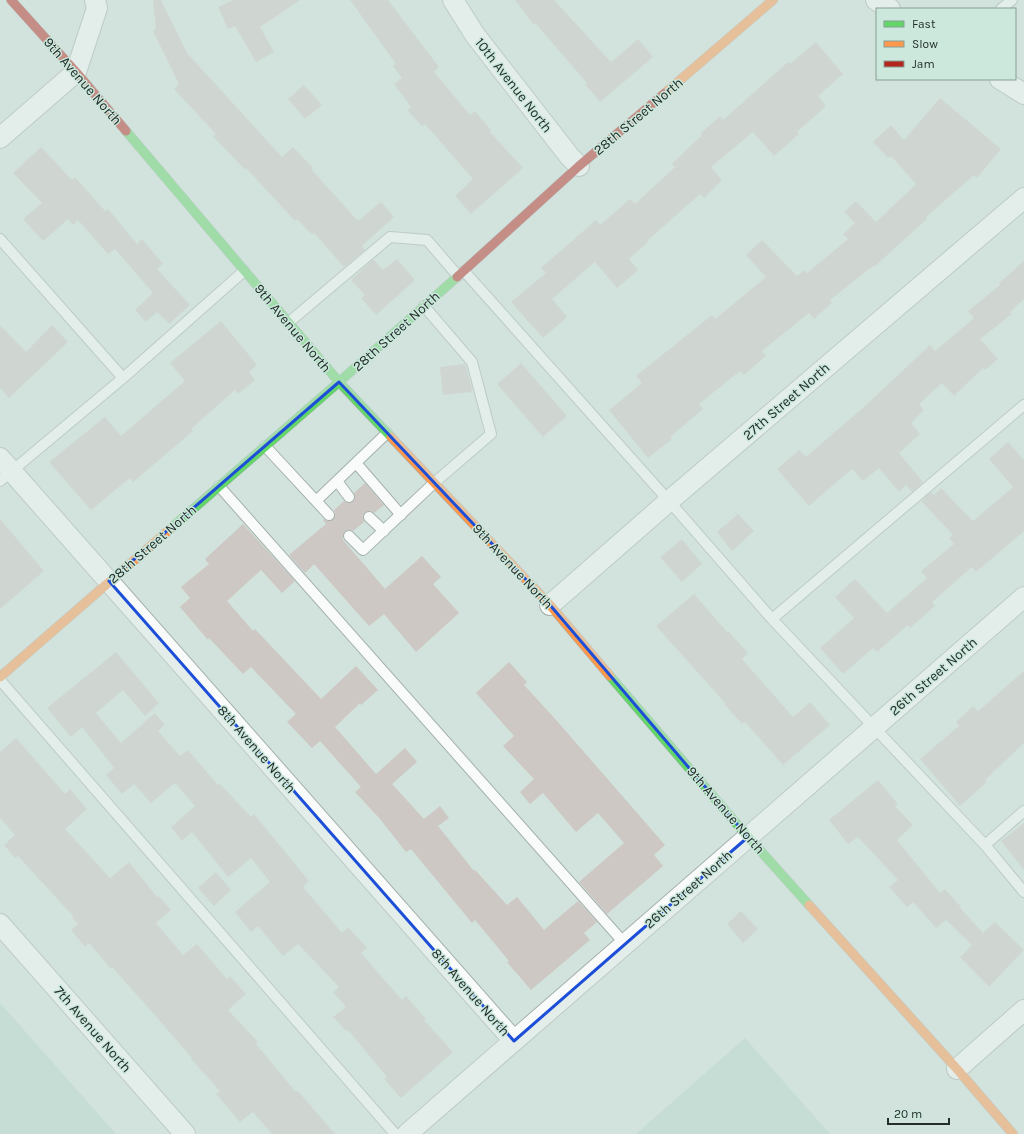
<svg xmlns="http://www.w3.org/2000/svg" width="1024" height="1134" font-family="Karla,sans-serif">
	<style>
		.green { fill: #b6d8cc }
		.building { fill: #cdc8c3 }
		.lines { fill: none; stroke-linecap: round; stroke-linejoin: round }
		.lane-casing { stroke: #a4b0ac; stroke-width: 12 }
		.street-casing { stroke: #a4b0ac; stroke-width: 22 }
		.fast-casing { stroke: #a4b0ac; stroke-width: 10 }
		.slow-casing { stroke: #a4b0ac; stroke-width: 10 }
		.jam-casing { stroke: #a4b0ac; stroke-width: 10 }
		.lane { stroke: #f8fbfa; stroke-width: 10 }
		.street { stroke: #f8fbfa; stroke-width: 20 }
		.fast { stroke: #63d668; stroke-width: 9 }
		.slow { stroke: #ff974d; stroke-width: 9 }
		.jam { stroke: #b3261e; stroke-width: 9 }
		.marked { fill: none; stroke: #1d4ed8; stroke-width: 3; stroke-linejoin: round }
		.labels { text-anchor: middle; stroke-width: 3; stroke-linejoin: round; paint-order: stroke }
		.street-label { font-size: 14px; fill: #232e2a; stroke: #cce8dd }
	</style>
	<rect width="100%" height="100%" fill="#d2e2dc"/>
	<path class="green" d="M0 1003 116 1134H0Z
		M745 1038 830 1134H636Z"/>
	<path class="building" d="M153 0H161L187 53 282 157 293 147 313 168 311 169 358 221 381 202 394 217 362 246 365 250 344 267 314 233 312 235 297 219 295 221 246 168 245 170 213 136 216 134 174 89 179 84 153 31 156 29Z
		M233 0H300L260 27 274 52 256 62 235 26 228 29 218 7Z
		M350 0H388L439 67 434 72 470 115 475 111 491 130 490 132 523 168 471 214 455 196 473 179 425 124 422 126 407 110 411 107 394 84 402 78 393 66 396 64Z
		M515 0H554L611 62 638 39 653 57 600 102 585 84 587 83 536 24 534 25Z
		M816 42 843 74 818 96 826 106 797 132 799 134 774 156 753 132 711 167 722 180 704 198 700 194 647 241 648 242 629 259 638 270 617 288 595 262 552 299 567 317 543 338 511 302 546 273 541 268 596 220 600 225 630 199 635 204 675 167 672 164 702 135 701 133 720 116 723 120 788 62 790 64Z
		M304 85 322 105 305 119 288 99Z
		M940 98 1001 149 977 178 974 175 926 217 927 219 874 267 873 266 830 300 832 303 814 319 809 313 762 351 766 356 744 375 740 371 699 404 703 409 670 437 672 439 648 458 609 410 642 383 636 376 712 315 715 319 766 277 746 255 762 240 797 276 804 270 807 273 848 239 843 234 855 223 844 212 856 201 876 222 916 184 891 156 888 158 873 142 891 125 904 140Z
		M41 147 72 180 75 177 105 211 108 209 137 244 142 239 163 264 157 269 190 305 169 324 157 312 146 322 135 310 153 293 115 249 108 254 78 220 73 225 68 219 43 241 23 219 42 203 13 173Z
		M373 259 383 270 397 259 415 280 376 315 361 298 365 295 351 280Z
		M1024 261V299L1010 312 1012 314 980 339 998 359 985 370 983 368 954 396 942 383 919 404 924 410 911 423 920 434 899 453 923 482 912 492 906 485 899 492 879 468 863 481 852 469 809 506 777 469 799 450 806 457 865 406 930 345 935 351 974 318 968 311 1000 285 999 283Z
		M221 321 257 365 249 372 255 380 238 394 235 390 191 429 193 431 133 482 130 478 91 510 49 462 105 417 121 436 185 381 170 363Z
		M0 325 26 352 52 325 68 342 9 398 0 388Z
		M521 363 567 416 543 437 497 384Z
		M465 364 471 384 472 392 443 395 440 367Z
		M1008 442 1024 460V531L976 572 972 567 932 602 935 606 910 628 908 625 877 652 873 648 843 674 820 648 854 618 835 597 855 579 887 613 927 578 921 571 954 544 949 538 953 535 921 501 931 492 934 495 941 488 973 521 1013 487 989 459Z
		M365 483 384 505 374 513 370 511 365 512 363 516 364 522 353 531 350 530 345 531 343 535V540L385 589 422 556 441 577 433 584 459 613 416 652 384 614 369 626 314 564 305 573 289 555 326 524 323 520 324 519 327 521 334 519 335 514 334 510 344 501 349 503 353 502 355 497 354 493Z
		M738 514 754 531 732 551 717 532Z
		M0 519 44 571 0 609Z
		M243 524 295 581 282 593 261 570 227 601 253 631 255 629 321 699 356 666 378 690 361 705 360 703 335 727 376 774 405 748 417 762 392 784 424 819 440 806 449 818 438 826 474 871 475 870 507 905 517 897 544 930 578 901 597 922 584 933 590 940 531 990 507 962 509 961 475 920 472 923 411 849 406 852 380 819 355 792 361 787 320 741 312 748 287 722 296 714 251 667 243 674 209 638 208 640 180 607 190 598 181 587 209 564 205 559Z
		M682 539 702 564 682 582 660 557Z
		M694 594 727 632 728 631 748 653 742 659 793 717 810 702 830 725 783 765 745 722 742 724 725 705 726 704 656 626Z
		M116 652 159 703 145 716 123 690 96 713 121 743 155 713 165 725 158 731 180 756 188 750 218 785 220 784 251 817 254 814 309 881 303 887 342 933 348 927 367 948 361 953 402 1000 406 996 426 1019 424 1020 453 1052 401 1098 384 1079 387 1077 348 1030 346 1031 333 1017 346 1007 333 992 339 987 298 944 283 956 258 926 251 932 235 912 270 882 251 858 228 877 192 832 182 841 171 827 195 806 175 783 151 803 134 784 122 794 106 775 114 768 82 727 71 737 47 708Z
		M509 662 527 682 524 685 557 721 665 845 654 855 663 866 607 914 579 882 624 843 598 813 576 832 543 793 530 804 520 792 534 779 503 746 514 736 476 693Z
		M1024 671V743L985 780 987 782 960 806 920 759 959 726 956 722 973 706 978 711Z
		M16 738 65 794 70 789 87 809 65 829 110 878 129 862 158 898 159 896 171 910 156 923 183 955 197 944 227 979 230 976 246 994 228 1010 258 1042 256 1044 296 1092 298 1091 335 1134H272L253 1112 240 1122 216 1094 220 1091 191 1059 192 1058 153 1013 112 967 111 969 89 943 85 947 71 930 78 924 72 917 73 916 18 856 15 858 4 845 15 835 0 818V752Z
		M878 780 898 804 895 806 913 825 897 840 940 893 945 889 961 907 960 908 983 933 995 922 1024 950 989 987 960 957 972 945 946 920 936 928 913 902 907 907 889 887 898 880 858 837 848 844 829 820Z
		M1024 823V870L1001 841Z
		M216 872 231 890 214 906 198 888Z
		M741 911 758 929 743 943 727 924Z"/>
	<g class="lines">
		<g class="lane-casing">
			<path id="lane" d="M1001 9 1012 0
				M0 239 123 378
				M464 271 669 501 772 619 985 845 1024 892
				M288 323 390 237 427 240 458 276
				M265 446 329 515
				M356 463 401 515
				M0 481 123 378 244 271
				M337 481 349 497
				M219 486 625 944
				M316 501 387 433
				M369 517 384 531
				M349 536 363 550 434 483 491 434 472 362 424 306
				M772 619 1024 405
				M0 680 395 1134
				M985 845 1024 811"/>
		</g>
		<g class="street-casing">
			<path id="street" d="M453 0 475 35 570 157 579 166
				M876 0 890 9
				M1000 79 1024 94
				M0 138 76 72 97 8 95 0
				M0 458 514 1041
				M550 605 669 501 1024 198
				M0 924 185 1134
				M957 1069 1024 1010
				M407 1134 1024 597"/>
		</g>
		<g class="fast-casing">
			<path id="fast" d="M126 131 339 382 391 437
				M170 529 339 382 457 277
				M610 676 748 837 809 905"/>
		</g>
		<g class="slow-casing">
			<path id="slow" d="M665 93 773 0
				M391 437 550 605 610 676
				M0 677 170 529
				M809 905 957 1069 1013 1134"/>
		</g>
		<g class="jam-casing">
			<path id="jam" d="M11 0 76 72 126 131
				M457 277 579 166 665 93"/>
		</g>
		<use href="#lane" class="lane"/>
		<use href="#street" class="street"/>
		<use href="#fast" class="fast"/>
		<use href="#slow" class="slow"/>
		<use href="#jam" class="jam"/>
	</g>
	<path d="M0 0H1024V1134H0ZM339 382 550 605 748 837 514 1041 109 581Z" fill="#d2e2dc" fill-opacity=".55" fill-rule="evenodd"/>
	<path class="marked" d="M339 382 550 605 748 837 514 1041 109 581Z"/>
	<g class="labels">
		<g class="street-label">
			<text transform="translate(83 81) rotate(49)" y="5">9th Avenue North</text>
			<text transform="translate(514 85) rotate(52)" y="5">10th Avenue North</text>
			<text transform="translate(638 116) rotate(-40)" y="5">28th Street North</text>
			<text transform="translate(293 328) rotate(50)" y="5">9th Avenue North</text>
			<text transform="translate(396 331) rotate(-42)" y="5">28th Street North</text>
			<text transform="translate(786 401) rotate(-41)" y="5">27th Street North</text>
			<text transform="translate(152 544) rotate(-41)" y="5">28th Street North</text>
			<text transform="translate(513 566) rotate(47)" y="5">9th Avenue North</text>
			<text transform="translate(933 676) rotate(-41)" y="5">26th Street North</text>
			<text transform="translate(257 749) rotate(49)" y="5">8th Avenue North</text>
			<text transform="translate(726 810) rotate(49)" y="5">9th Avenue North</text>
			<text transform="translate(688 889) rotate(-41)" y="5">26th Street North</text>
			<text transform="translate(471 992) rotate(49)" y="5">8th Avenue North</text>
			<text transform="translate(93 1029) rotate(49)" y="5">7th Avenue North</text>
		</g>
	</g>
	<rect x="876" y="8" width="140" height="72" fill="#cce8dd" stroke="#889e95"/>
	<rect x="884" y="21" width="20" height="6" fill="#63d668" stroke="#889e95"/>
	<text x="912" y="28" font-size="12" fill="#232e2a">Fast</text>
	<rect x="884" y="41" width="20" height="6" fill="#ff974d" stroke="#889e95"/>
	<text x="912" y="48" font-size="12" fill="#232e2a">Slow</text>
	<rect x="884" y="61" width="20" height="6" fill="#b3261e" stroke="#889e95"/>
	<text x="912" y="68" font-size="12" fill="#232e2a">Jam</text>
	<path d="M888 1118v6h61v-6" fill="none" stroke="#232e2a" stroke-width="2"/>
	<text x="894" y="1118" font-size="12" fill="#232e2a" stroke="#cce8dd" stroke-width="3" paint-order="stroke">20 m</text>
</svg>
